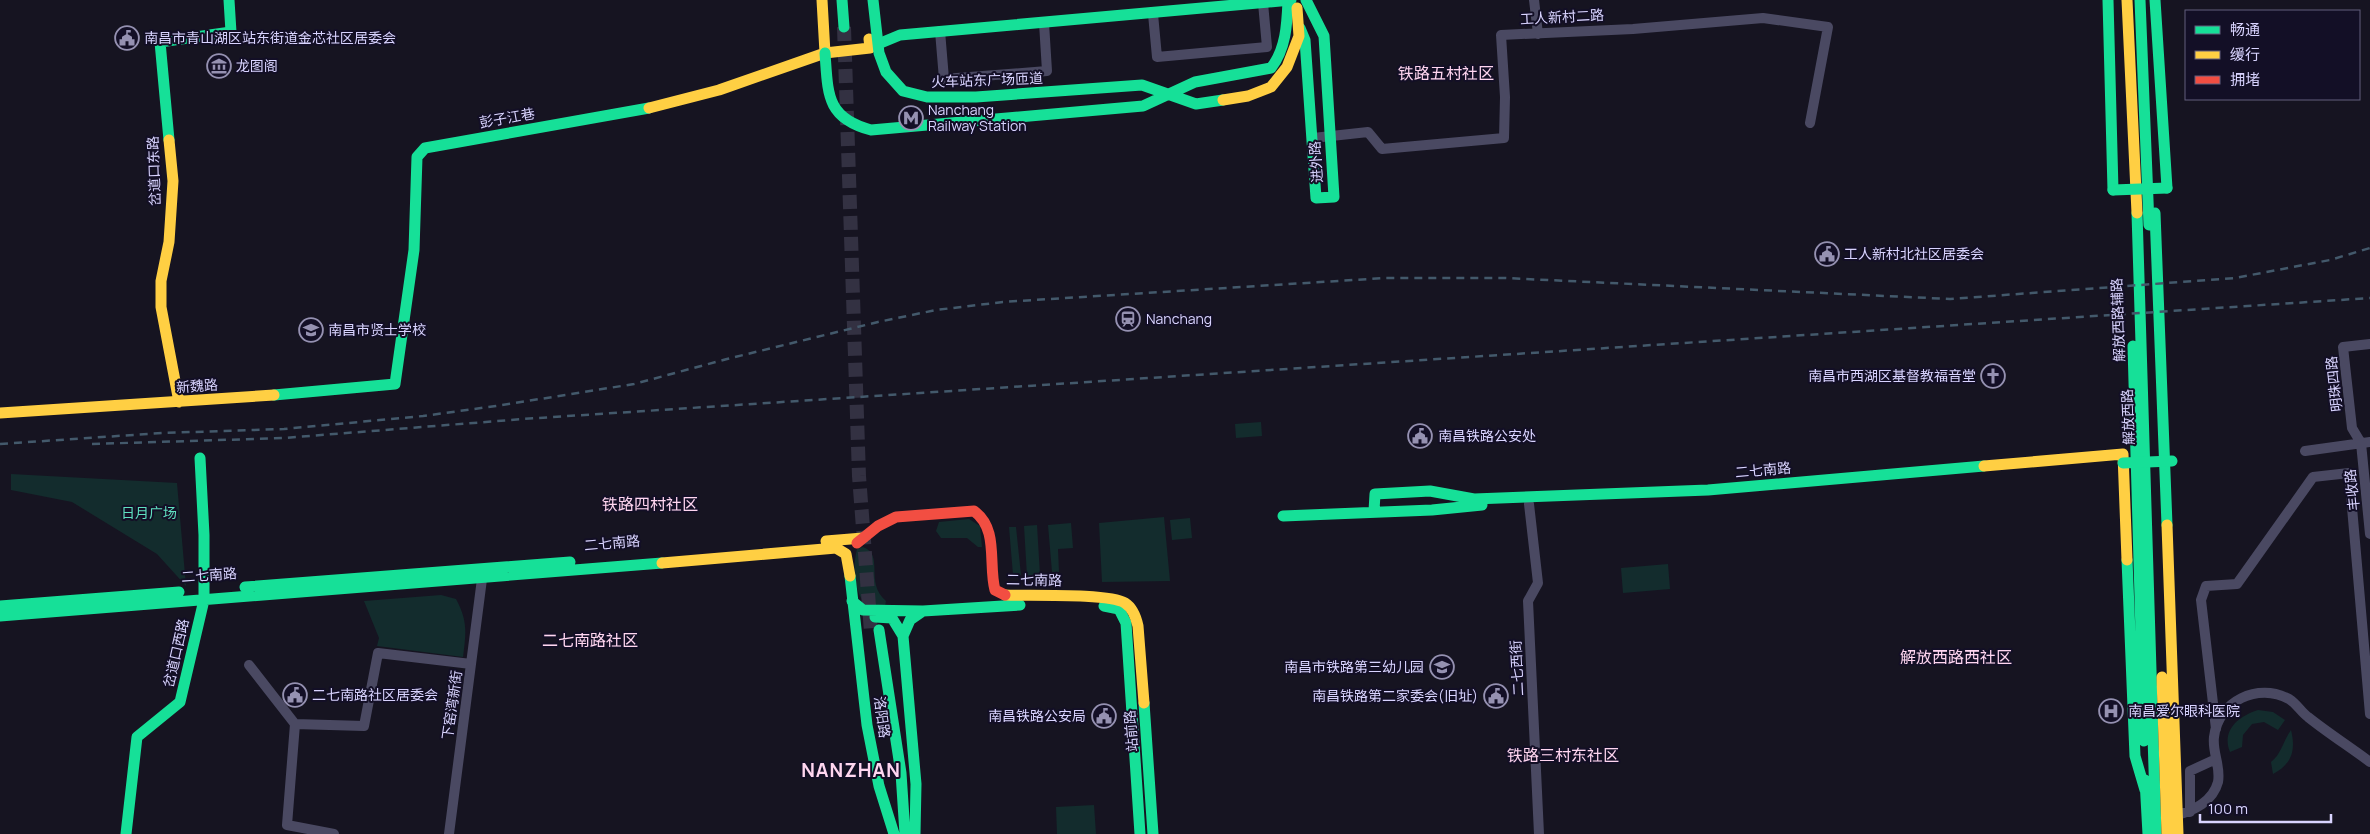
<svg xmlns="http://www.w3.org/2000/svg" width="2370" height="834" font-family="Manrope,'Noto Sans SC',sans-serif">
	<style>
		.green { fill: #132c2d }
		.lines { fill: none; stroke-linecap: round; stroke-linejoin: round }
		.secondary-tunnel { stroke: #333142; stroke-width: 14; stroke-dasharray: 14 7; stroke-linecap: butt }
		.street { stroke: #4a4962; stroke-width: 10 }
		.fast { stroke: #16e098; stroke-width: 11 }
		.slow { stroke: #ffcf43; stroke-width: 11 }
		.jam { stroke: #f24e42; stroke-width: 11 }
		.rail { stroke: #43596b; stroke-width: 2.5; stroke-dasharray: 8 6; stroke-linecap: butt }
		.fast-bridge { stroke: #16e098; stroke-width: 11 }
		.slow-bridge { stroke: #ffcf43; stroke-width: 11 }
		.labels { text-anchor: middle; stroke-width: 4; stroke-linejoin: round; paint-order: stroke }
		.street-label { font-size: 14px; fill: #d9d4ff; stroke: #130f26 }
		.poi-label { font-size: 14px; fill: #d9d4ff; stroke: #130f26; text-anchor: start }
		.park-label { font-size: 14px; fill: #5fe0c0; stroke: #130f26 }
		.quarter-label { font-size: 16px; fill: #ffd6f0; stroke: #130f26 }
		.district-label { font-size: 19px; font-weight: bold; letter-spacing: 1px; fill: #ffd6f0; stroke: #130f26 }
	</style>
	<rect width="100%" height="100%" fill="#161421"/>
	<path class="green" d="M1261 422 1262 436 1236 438 1235 424Z
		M11 474 177 483 186 586 157 554 72 502 11 490Z
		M1164 517 1170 581 1102 582 1099 523Z
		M1190 518 1192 538 1172 540 1170 520Z
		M969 519 980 526 982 547H978L967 538H941L936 531 939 522Z
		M1071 523 1073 548 1058 549 1059 572H1052L1048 525Z
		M1037 525 1040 575 1027 576 1024 526Z
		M1009 527H1016L1021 575H1013Z
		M863 547C885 555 864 582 886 601L885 606 868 608C854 593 852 569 857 549Z
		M1668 564 1670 589 1623 593 1621 568Z
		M441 595 456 599C468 621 466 633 463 657L377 646 379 638 364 601Z
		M2258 710 2273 712 2285 720 2278 730 2264 722 2252 724 2243 735 2242 747 2230 752C2221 730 2239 716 2258 710Z
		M2291 730C2296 750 2292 764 2273 774L2271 762C2282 753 2283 741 2291 730Z
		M1094 805 1096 834H1057L1056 807Z"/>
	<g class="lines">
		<path class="secondary-tunnel" d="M844 27 859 476 871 632"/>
		<path class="street" d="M1534 0 1538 34
			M1153 14 1157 57 1267 47 1263 3
			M940 31 944 79 1047 71 1044 23
			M1313 138 1368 132 1382 149 1504 138 1505 97 1501 35 1633 29 1763 18 1828 27 1810 123
			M2370 344 2343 347 2352 428 2361 443 2370 534
			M2305 451 2370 442
			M1529 504 1538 583 1528 601 1539 834
			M249 665 295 724 287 825 334 834
			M295 724 364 726 378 653 471 664
			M2216 729 2201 600 2206 586 2237 584 2313 477 2349 473 2370 714
			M2190 812V771L2216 759
			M2176 815C2194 811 2213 801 2218 782 2221 766 2212 752 2214 737 2218 701 2258 682 2289 699 2297 704 2301 712 2308 717 2328 733 2350 747 2370 762
			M449 834 482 579"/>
		<path class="fast" d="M842 0 844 27
			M2108 0 2113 190
			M2140 0 2149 225
			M2155 0 2167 188
			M1300 28 1305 40 1316 198 1334 197 1324 36 1306 0
			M871 47 900 35 1291 0
			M169 140 160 42 231 32 229 0
			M2137 213 2156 834
			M2155 213 2167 525
			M2133 346 2144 741
			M274 395 395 384 414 250 417 157 425 148 649 108
			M1374 511 1375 494 1430 491 1474 499 1708 490 1984 466
			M1283 516 1432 510 1482 505
			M2127 560 2135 756 2145 790
			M850 576 867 725 879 786 894 834
			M245 587 570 562
			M852 601 863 610 923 611 1020 605
			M0 606 179 592
			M1104 606 1119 609 1126 623 1140 834
			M0 616 662 563
			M875 617 892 618 903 636
			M879 630 901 773 905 834
			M1144 703 1153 834
			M2145 780 2148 834
			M126 834 137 737 180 702 204 600V535L200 458
			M915 834 916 784 903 636 910 620 923 611"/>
		<path class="slow" d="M822 0 825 53 870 48 869 39
			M2127 0 2137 213
			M649 108 719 90 825 53
			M169 140 173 181 169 242 161 281V307L179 402
			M0 413 274 395
			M1984 466 2123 454 2127 560
			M2167 525 2178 834
			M826 541 863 538
			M662 563 836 548 846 554 850 576
			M1005 595C1028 596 1109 593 1125 603 1133 608 1136 617 1138 626L1144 703
			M2162 677 2167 834"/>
		<path class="jam" d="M857 543 878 526 896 517 974 511C999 529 988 564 995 590L1005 595"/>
		<path class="rail" d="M0 444 162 433 284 429 423 416 496 406 634 384 727 359 878 322 936 310 1003 302 1385 278H1505L1950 299 2235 278 2330 260 2370 248
			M92 444 284 438 523 419 2370 298"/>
		<path class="fast-bridge" d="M873 0 879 53 886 72 903 91 927 97H976L1142 85 1196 104 1223 100
			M825 53C828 94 826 118 871 130L1143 106 1195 82 1271 68C1286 49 1287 24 1288 1
			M2113 190 2167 188
			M2123 463 2172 461"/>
		<path class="slow-bridge" d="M1223 100 1248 96 1271 87 1287 67 1299 36 1297 8"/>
	</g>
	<defs>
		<g id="civic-ring" transform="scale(1.25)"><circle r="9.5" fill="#130f26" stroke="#9591b1" stroke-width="1.5"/><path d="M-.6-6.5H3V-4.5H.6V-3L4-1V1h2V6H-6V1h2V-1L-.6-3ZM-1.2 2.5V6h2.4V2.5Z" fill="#9591b1"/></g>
		<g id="museum-ring" transform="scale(1.25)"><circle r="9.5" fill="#130f26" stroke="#9591b1" stroke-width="1.5"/><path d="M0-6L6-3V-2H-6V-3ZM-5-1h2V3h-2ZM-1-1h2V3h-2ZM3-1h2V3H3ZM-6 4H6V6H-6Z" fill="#9591b1"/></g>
		<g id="metro-ring" transform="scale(1.25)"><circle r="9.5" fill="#130f26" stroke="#9591b1" stroke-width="1.5"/><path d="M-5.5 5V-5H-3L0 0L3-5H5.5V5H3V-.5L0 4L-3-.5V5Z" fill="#9591b1"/></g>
		<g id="station-ring" transform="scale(1.25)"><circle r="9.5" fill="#130f26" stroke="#9591b1" stroke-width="1.5"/><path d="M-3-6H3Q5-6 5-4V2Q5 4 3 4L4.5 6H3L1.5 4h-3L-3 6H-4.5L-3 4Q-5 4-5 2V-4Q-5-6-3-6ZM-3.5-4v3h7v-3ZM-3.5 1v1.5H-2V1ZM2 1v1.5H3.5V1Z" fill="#9591b1"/></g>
		<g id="school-ring" transform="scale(1.25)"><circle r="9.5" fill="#130f26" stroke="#9591b1" stroke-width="1.5"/><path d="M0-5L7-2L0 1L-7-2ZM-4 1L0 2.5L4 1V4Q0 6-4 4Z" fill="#9591b1"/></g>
		<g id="church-ring" transform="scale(1.25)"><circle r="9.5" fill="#130f26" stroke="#9591b1" stroke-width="1.5"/><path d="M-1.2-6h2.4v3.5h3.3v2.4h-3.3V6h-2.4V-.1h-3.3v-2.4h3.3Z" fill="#9591b1"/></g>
		<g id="hospital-ring" transform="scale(1.25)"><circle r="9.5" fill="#130f26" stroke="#9591b1" stroke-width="1.5"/><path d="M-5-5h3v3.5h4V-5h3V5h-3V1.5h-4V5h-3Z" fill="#9591b1"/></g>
	</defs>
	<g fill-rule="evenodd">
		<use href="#civic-ring" x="127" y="38"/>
		<use href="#museum-ring" x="219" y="66"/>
		<use href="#metro-ring" x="911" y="118"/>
		<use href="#civic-ring" x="1827" y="254"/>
		<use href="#station-ring" x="1128" y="319"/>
		<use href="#school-ring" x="311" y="330"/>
		<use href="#church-ring" x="1993" y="376"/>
		<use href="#civic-ring" x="1420" y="436"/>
		<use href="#school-ring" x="1442" y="667"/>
		<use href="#civic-ring" x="295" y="695"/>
		<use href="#civic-ring" x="1496" y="696"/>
		<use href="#hospital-ring" x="2111" y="711"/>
		<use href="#civic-ring" x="1104" y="716"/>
	</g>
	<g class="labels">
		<g class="street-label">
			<text transform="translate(1562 17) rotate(-3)" y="5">工人新村二路</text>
			<text transform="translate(987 80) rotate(-2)" y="5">火车站东广场匝道</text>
			<text transform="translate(507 118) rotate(-10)" y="5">彭子江巷</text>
			<text transform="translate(1316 162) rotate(-94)" y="5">进外路</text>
			<text transform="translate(154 171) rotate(-92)" y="5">岔道口东路</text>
			<text transform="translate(2118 320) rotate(-92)" y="5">解放西路辅路</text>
			<text transform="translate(2334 384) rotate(-96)" y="5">明珠四路</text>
			<text transform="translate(197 386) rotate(-4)" y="5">新魏路</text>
			<text transform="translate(2128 417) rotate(-92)" y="5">解放西路</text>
			<text transform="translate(1763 470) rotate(-5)" y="5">二七南路</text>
			<text transform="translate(2352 490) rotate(-96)" y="5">丰收路</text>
			<text transform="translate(612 543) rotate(-5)" y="5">二七南路</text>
			<text transform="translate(209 575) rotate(-4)" y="5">二七南路</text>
			<text transform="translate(1034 580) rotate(1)" y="5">二七南路</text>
			<text transform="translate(176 653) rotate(-77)" y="5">岔道口西路</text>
			<text transform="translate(1517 668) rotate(-93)" y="5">二七西街</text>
			<text transform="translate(452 705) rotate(-82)" y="5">下窑湾新街</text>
			<text transform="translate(882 717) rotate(82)" y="5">洛阳路</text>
			<text transform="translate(1131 731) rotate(-94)" y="5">站前路</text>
		</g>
		<g class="poi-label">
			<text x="144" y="43">南昌市青山湖区站东街道金芯社区居委会</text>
			<text x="236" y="71">龙图阁</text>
			<text x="928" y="115">Nanchang<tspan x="928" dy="16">Railway Station</tspan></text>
			<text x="1844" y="259">工人新村北社区居委会</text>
			<text x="1146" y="324">Nanchang</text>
			<text x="328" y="335">南昌市贤士学校</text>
			<text x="1976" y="381" text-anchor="end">南昌市西湖区基督教福音堂</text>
			<text x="1438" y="441">南昌铁路公安处</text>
			<text x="1424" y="672" text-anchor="end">南昌市铁路第三幼儿园</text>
			<text x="312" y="700">二七南路社区居委会</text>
			<text x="1478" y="701" text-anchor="end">南昌铁路第二家委会(旧址)</text>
			<text x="2128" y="716">南昌爱尔眼科医院</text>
			<text x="1086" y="721" text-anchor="end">南昌铁路公安局</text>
		</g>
		<g class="park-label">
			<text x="149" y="518">日月广场</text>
		</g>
		<g class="quarter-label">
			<text x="1446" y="79">铁路五村社区</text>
			<text x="650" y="510">铁路四村社区</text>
			<text x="590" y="646">二七南路社区</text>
			<text x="1956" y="663">解放西路西社区</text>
			<text x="1563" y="761">铁路三村东社区</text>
		</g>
		<g class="district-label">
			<text x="851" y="777">NANZHAN</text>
		</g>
	</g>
	<rect x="2185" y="10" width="175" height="90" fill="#130f26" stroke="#625e7d"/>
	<rect x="2195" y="26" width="25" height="8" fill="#16e098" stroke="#625e7d"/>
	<text x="2230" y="35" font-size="15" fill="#d9d4ff">畅通</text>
	<rect x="2195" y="51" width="25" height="8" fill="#ffcf43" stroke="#625e7d"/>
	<text x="2230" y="60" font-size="15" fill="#d9d4ff">缓行</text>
	<rect x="2195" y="76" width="25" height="8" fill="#f24e42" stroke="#625e7d"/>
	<text x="2230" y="85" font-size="15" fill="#d9d4ff">拥堵</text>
	<path d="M2200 814v8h131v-8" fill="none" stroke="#d9d4ff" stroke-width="2.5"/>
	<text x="2208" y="814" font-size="15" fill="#d9d4ff" stroke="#130f26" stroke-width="4" paint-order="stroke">100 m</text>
</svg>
